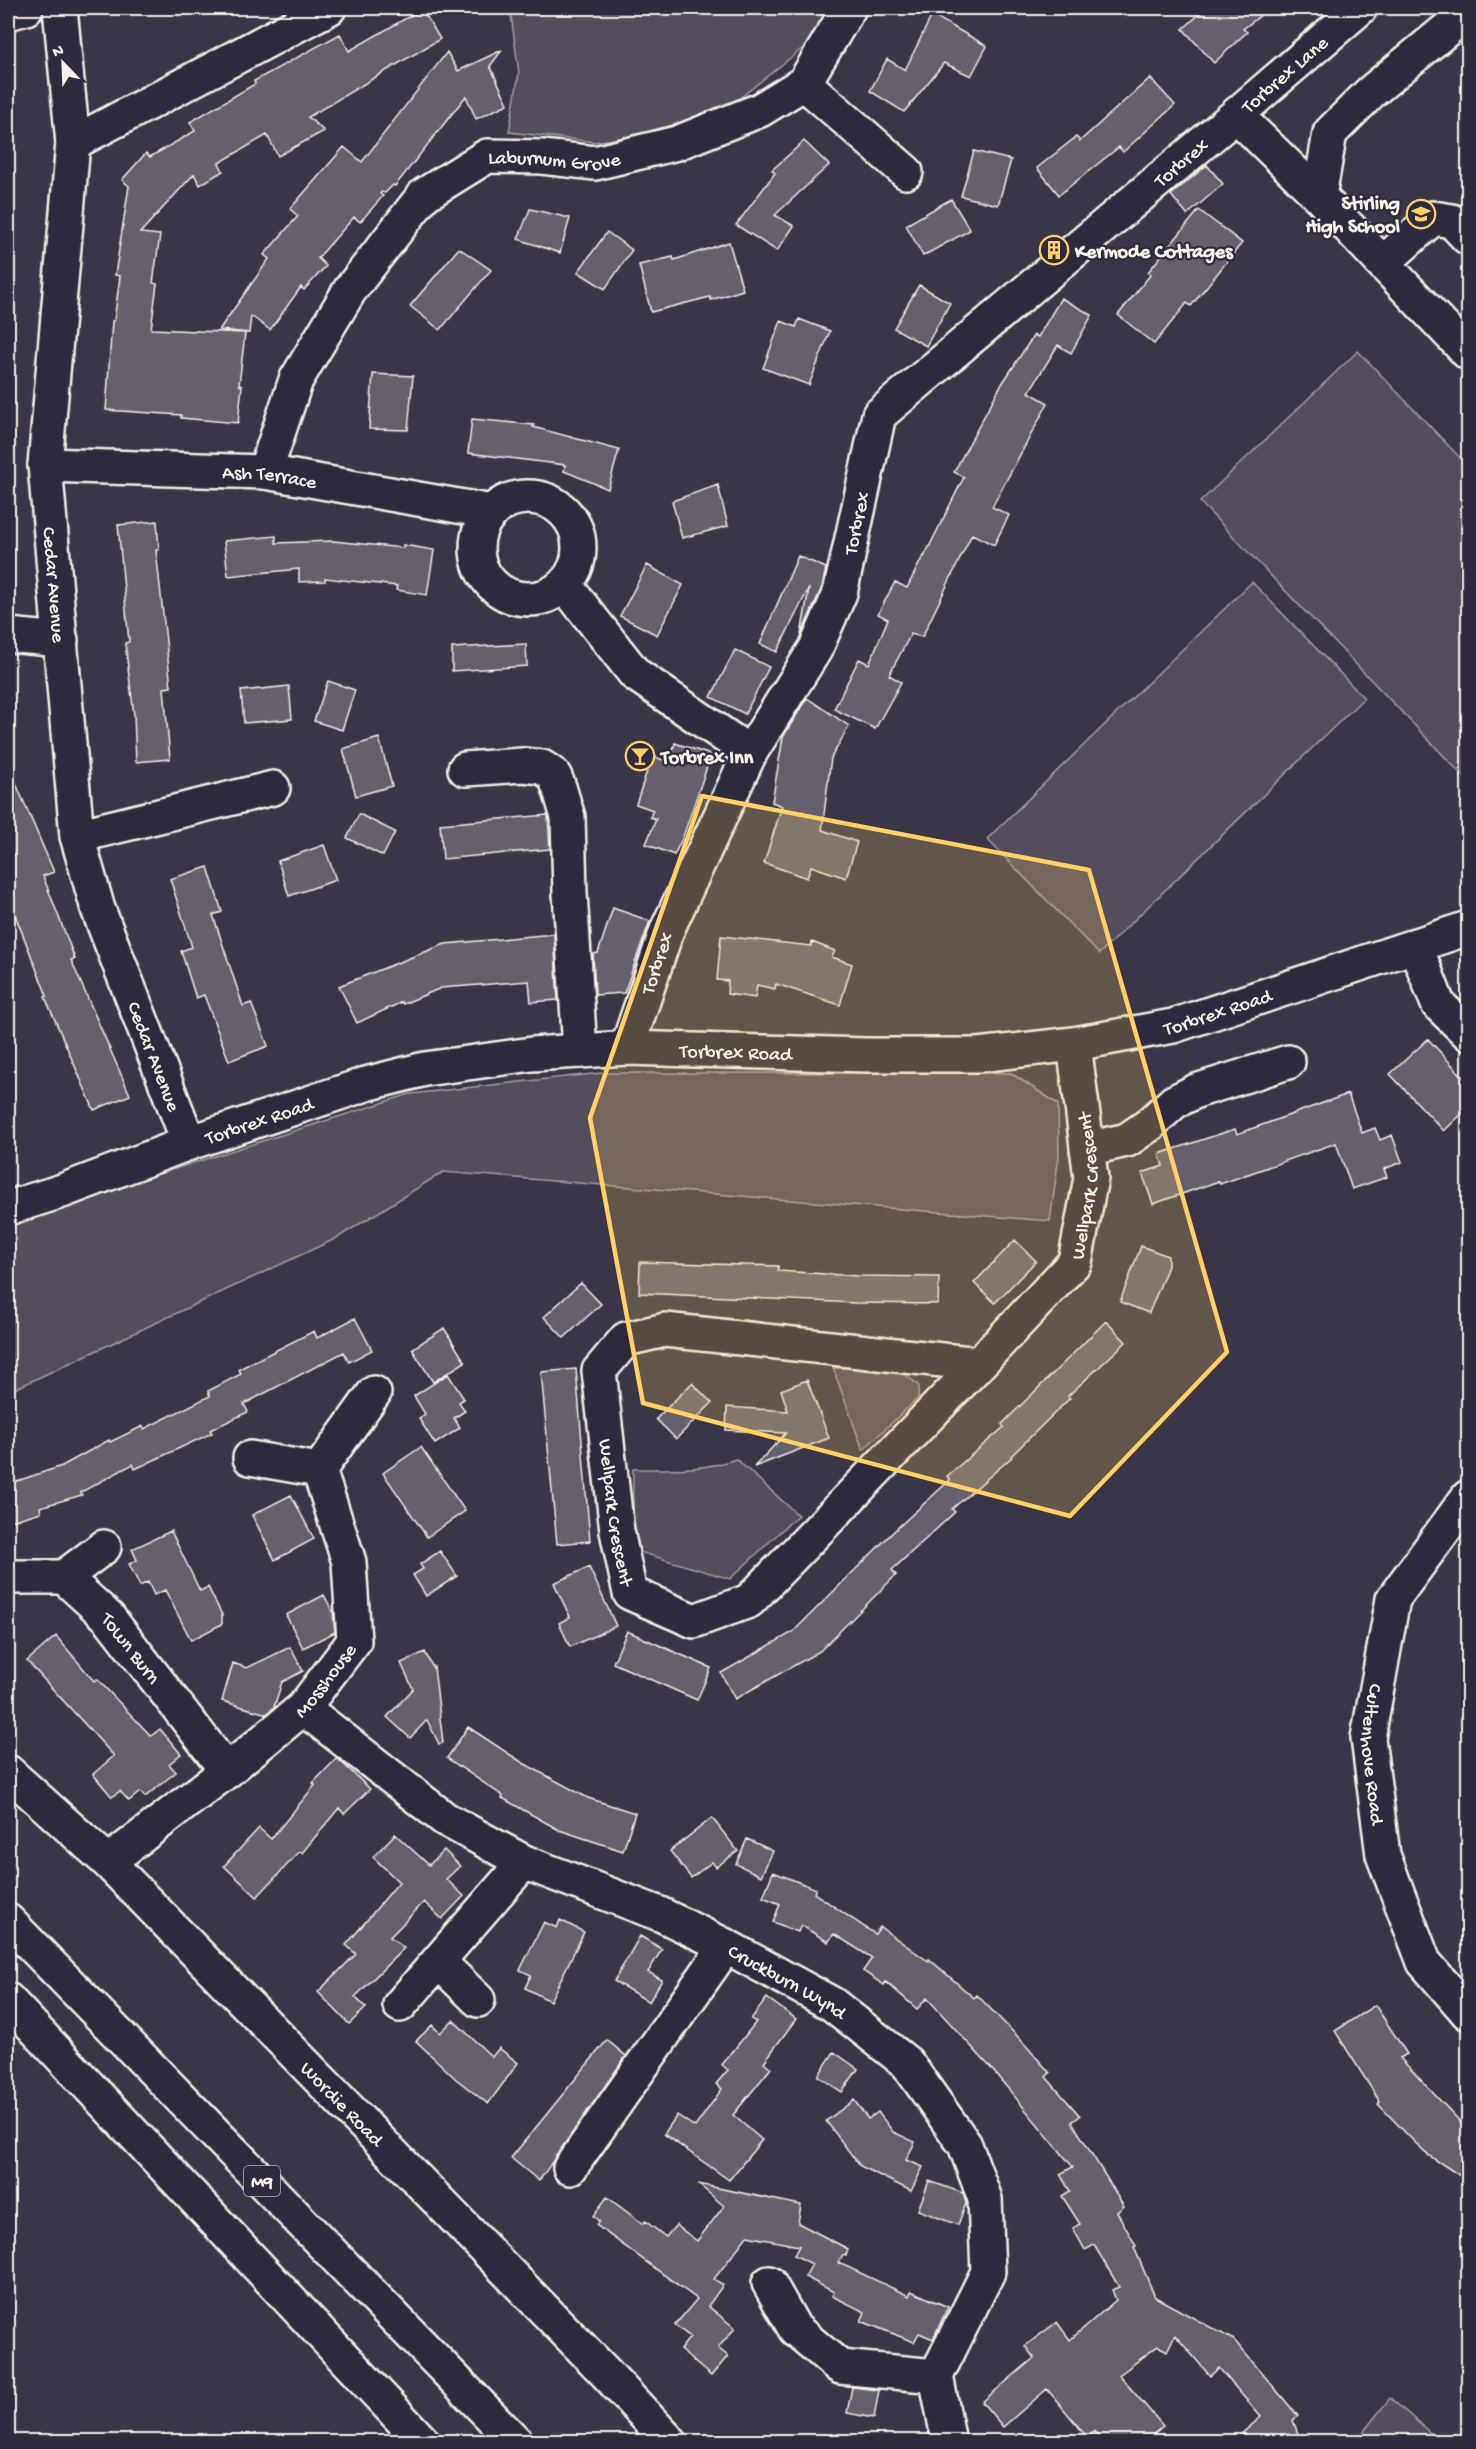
<svg xmlns="http://www.w3.org/2000/svg" width="1476" height="2449" font-family="'Gochi Hand',sans-serif">
	<style>
		.green { fill: #534e5c; stroke: #a4a0a2; stroke-width: 1.5 }
		.building { fill: #65616c; stroke: #f4f1e8; stroke-width: 1.5 }
		.lines { fill: none; stroke-linecap: round; stroke-linejoin: round }
		.minor-casing { stroke: #f4f1e8; stroke-width: 38 }
		.highway-casing { stroke: #f4f1e8; stroke-width: 38 }
		.minor { stroke: #2f2a3d; stroke-width: 33 }
		.highway { stroke: #2f2a3d; stroke-width: 33 }
		.marked { fill: #ffd166; fill-opacity: 0.2; stroke: #ffd166; stroke-width: 4.5; stroke-linejoin: round }
		.labels { text-anchor: middle; stroke-width: 4.5; stroke-linejoin: round; paint-order: stroke }
		.shield { fill: #2f2a3d; stroke: #b9b5b5; stroke-width: 1.5 }
		.shield-label { font-size: 18px; font-weight: bold; fill: #f4f1e8 }
		.street-label { font-size: 20px; fill: #f4f1e8; stroke: #2f2a3d }
		.poi-label { font-size: 20px; font-weight: bold; fill: #f4f1e8; stroke: #2f2a3d; text-anchor: start }
	</style>
	<rect width="100%" height="100%" fill="#3b3647"/>
	<filter id="ink" filterUnits="userSpaceOnUse"><feTurbulence type="fractalNoise" baseFrequency=".0167" numOctaves="2"/><feDisplacementMap in="SourceGraphic" scale="12" xChannelSelector="R" yChannelSelector="G"/><feConvolveMatrix kernelMatrix="1 2 1 2 8 2 1 2 1" color-interpolation-filters="sRGB"/></filter>
	<g filter="url(#ink)">
		<path class="green" d="M510 8H833L804 47 722 112 655 132 595 142 509 132 519 73Z
			M1358 351 1468 466V781L1200 502Z
			M1252 582 1364 698 1099 954 987 839Z
			M602 1073H1011L1058 1104 1059 1156 1050 1221 443 1172 337 1238 8 1392V1222L410 1094Z
			M833 1368C864 1368 895 1361 919 1386L918 1398 863 1450Z
			M736 1459 798 1515 730 1579 633 1550V1469C668 1469 702 1471 736 1459Z
			M1390 2398 1436 2438 1434 2441H1356Z"/>
		<path class="building" d="M1206 8H1270L1243 29 1247 32 1214 63 1183 29Z
			M422 9 440 39 308 117 324 131 278 156 267 135 219 163 223 171 200 185 194 174 140 233 160 235 153 283 157 284 151 329 245 333 239 385 242 386 238 423 181 418V415L106 410 112 321H114L120 276 115 275 129 186 122 180 146 153 150 157 195 131 190 122 255 84 254 81 340 34 349 51Z
			M932 15 987 46 971 76 944 63 904 112 870 91 887 59 905 70Z
			M502 50 490 66 508 104 476 119 466 96 395 186 393 185 385 193 381 192 380 194 383 196 360 222 354 217 318 258 326 266 304 290 301 287 270 330 251 316 249 333 219 330 269 259 264 255 298 216 290 209 344 147 362 162 447 52 458 71Z
			M1150 78 1175 105 1123 152 1119 147 1059 195 1037 168 1076 137 1080 141Z
			M804 141 829 165 775 215 794 226 777 251 736 225 775 173 772 170Z
			M974 151 1011 160 998 205 961 196Z
			M1207 165 1223 184 1187 215 1171 195Z
			M951 199 970 230 923 256 906 225Z
			M530 209 570 218 560 253 518 239Z
			M1199 210 1242 243 1191 306 1187 303 1154 344 1118 315 1151 274 1148 272Z
			M607 232 632 250 605 289 578 272Z
			M729 242 743 290 711 300 710 297 651 312 639 265 673 257 674 260Z
			M459 248 491 270 440 330 410 306Z
			M919 285 950 303 926 346 894 328Z
			M1061 298 1092 315 1071 353 1058 345 1029 392 1048 403 992 507 1009 515 994 545 972 534 922 637 911 634 889 675 901 682 875 729 834 709 859 659 869 664 888 619 878 614 895 582 907 588 923 556 924 557 964 477 954 472 1000 387 1034 335 1038 337Z
			M799 319 830 331 809 385 763 368 781 321 796 327Z
			M373 374 413 376 408 430 369 429Z
			M472 419 534 425 533 427 619 450 608 489 564 471 565 465 468 453Z
			M718 485 728 526 682 538 672 501Z
			M157 521 159 550H156L171 687 164 688 170 759 136 762 134 715 125 643 129 642 118 525Z
			M276 536V543L333 541 403 548V545L434 550 427 595 396 590 397 586 325 578V581L299 582V569L228 576 224 541Z
			M798 556 826 568 822 587 801 635 809 588 777 652 760 644Z
			M647 565 683 585 657 635 620 616Z
			M526 644 527 666 452 671V648Z
			M735 650 769 667 745 714 711 697Z
			M328 681 355 690 342 730 314 721Z
			M289 686 292 719 244 723 241 691Z
			M807 698 849 726 831 758 822 830 857 842 846 878 811 866 807 878 764 863 782 806 772 802 783 737Z
			M379 738 392 786 356 796 343 749Z
			M675 743 711 755 683 837 674 855 646 844 656 819 650 817 653 810 636 804 652 756 669 762Z
			M8 765 54 872 43 876 75 959 71 960 130 1095 94 1110 45 997 47 996 8 897Z
			M359 814 395 832 383 856 347 838Z
			M548 815 550 849 443 859 440 824Z
			M324 845 336 880 289 896 278 861Z
			M208 867 222 912 213 915 243 1006 251 1003 268 1046 229 1061 204 995 196 998 181 951 192 947 170 879Z
			M613 908 650 921 624 993 595 995 593 954 598 953Z
			M554 934 558 1000 531 1002 529 981 441 988 403 1004 402 1002 357 1023 339 986 445 944Z
			M721 936 811 946 812 942 835 951 832 957 852 964 840 1005 776 984 775 989 757 985 755 998 727 994 728 981 717 980Z
			M1428 1039 1468 1082V1108L1444 1131 1390 1074Z
			M1348 1094 1362 1133 1375 1128 1380 1140 1392 1135 1402 1162 1384 1169 1387 1177 1352 1189 1336 1143 1220 1184 1219 1181 1153 1204 1142 1173 1163 1166 1159 1154 1235 1129 1237 1134Z
			M1015 1240 1036 1261 995 1303 974 1283Z
			M1141 1246 1168 1256V1266L1149 1313 1120 1302Z
			M640 1262 778 1266V1271L858 1276 939 1277 938 1304 856 1303 639 1293Z
			M581 1283 601 1304 564 1338 544 1317Z
			M355 1318 372 1350 349 1362 344 1352 244 1404 248 1412 210 1430 212 1433 135 1469 133 1464 81 1492 82 1495 40 1507 41 1512 8 1522V1484L62 1466 109 1440 110 1442 143 1426 144 1429 210 1396 208 1391 241 1374 239 1369 314 1331 317 1338Z
			M1106 1321 1126 1342 1068 1396 1070 1398 1011 1456 1012 1457 952 1509 955 1512 892 1570 896 1575 820 1651 735 1699 721 1673 793 1632 894 1531 950 1480 947 1476 1004 1427 1002 1424Z
			M444 1328 465 1362 433 1382 412 1349Z
			M576 1369 590 1541 557 1544 541 1372Z
			M448 1374 464 1399 459 1402 465 1411 454 1418 460 1428 435 1444 419 1419 425 1414 414 1396Z
			M807 1380 829 1438 754 1467 786 1433 726 1430 727 1407 788 1411 781 1390Z
			M692 1383 712 1403 676 1439 656 1419Z
			M421 1447 465 1511 427 1537 383 1473Z
			M291 1495 314 1539 275 1560 252 1515Z
			M171 1531 200 1591 208 1587 222 1615V1624L191 1640 165 1590 154 1595 148 1582 140 1586 129 1564 137 1560 132 1549Z
			M440 1551 457 1576 426 1596 413 1575 423 1569 420 1564Z
			M589 1567 616 1626 570 1647 559 1623 570 1617 554 1583Z
			M324 1595 333 1612 335 1632 303 1648 286 1615Z
			M627 1631 711 1668 697 1700 613 1663Z
			M56 1636 94 1681 97 1679 151 1736 160 1729 181 1754 169 1764 176 1772 145 1797 140 1792 129 1801 120 1791 112 1797 93 1774 114 1756 27 1661Z
			M290 1647 303 1671 282 1682 274 1707 267 1714 222 1701 233 1663 247 1668Z
			M425 1652 433 1668 434 1667 443 1743 439 1744 427 1720 410 1738 387 1717 413 1689 401 1663Z
			M468 1727 523 1763 588 1798 635 1813 623 1851 559 1830 502 1798 503 1796 447 1758Z
			M337 1758 370 1789 344 1814 339 1808 302 1853 300 1851 257 1897 224 1866 259 1828 271 1839 315 1785 313 1783Z
			M712 1818 738 1851 716 1867 712 1862 691 1878 670 1851Z
			M395 1834 429 1865 444 1850 460 1866 446 1879 464 1896 442 1919 424 1902 390 1937 404 1948 355 1997 366 2008 349 2024 318 1992 356 1954 346 1945 399 1882 373 1857Z
			M747 1839 773 1851 761 1876 736 1864Z
			M773 1872 816 1889 814 1893 875 1934 880 1927 928 1961 929 1959 974 1998 977 1995 1021 2040 1050 2073 1046 2077 1080 2116 1072 2122 1124 2206 1117 2212 1136 2246 1134 2247 1155 2297 1234 2340 1298 2416 1293 2420 1301 2442H1232L1261 2417 1219 2368 1210 2376 1175 2335 1167 2351 1158 2346 1119 2375 1163 2426 1144 2442H1103L1094 2431 1087 2437 1047 2389 1003 2427 982 2402 1034 2358 1025 2346 1057 2322 1070 2340 1116 2300 1112 2290 1119 2287 1094 2245 1085 2250 1073 2228 1080 2224 1062 2196 1070 2191 1060 2174 1073 2167 990 2067 927 1998 917 2009 886 1982 884 1985 863 1971 872 1958 834 1934 828 1942 801 1925 798 1932 773 1922 780 1904 763 1897Z
			M560 1920 584 1932 550 2001 525 1988 531 1975 520 1970 544 1922 557 1928Z
			M640 1936 662 1949 648 1972 662 1980 649 2002 614 1981Z
			M767 1998 796 2019 764 2062 771 2068 733 2115 762 2140 729 2180 664 2134 677 2115 695 2127 722 2089 716 2084 728 2070 722 2065 756 2022 751 2019Z
			M1375 2005 1407 2054 1400 2058 1468 2130V2181L1425 2153 1378 2104 1380 2102 1335 2031Z
			M453 2020 492 2057 499 2048 518 2063 488 2104 456 2079 416 2041 432 2025 440 2033Z
			M607 2040 626 2056 539 2181 511 2158Z
			M834 2052 858 2069 842 2092 818 2076Z
			M854 2100 868 2119 878 2112 893 2132 915 2142 906 2160 923 2167 911 2191 860 2166 826 2121Z
			M929 2181 963 2193 966 2203 958 2225 918 2210Z
			M698 2184 801 2205 798 2223 848 2249 846 2256 843 2255 839 2263 909 2296 911 2291 948 2307 933 2339 919 2333 914 2342 861 2321 865 2312 832 2296 834 2292 805 2277 812 2264 794 2255 799 2246 747 2236 714 2279 723 2285 708 2306 735 2328 718 2348 728 2356 711 2376 680 2350 690 2337 675 2325 697 2299 596 2225 599 2221 593 2216 607 2197 643 2224 645 2221 666 2237 676 2225 697 2241 724 2206Z
			M852 2387 879 2390 874 2418 847 2413Z"/>
		<g class="lines">
			<g class="minor-casing">
				<g id="minor">
					<path id="s1" d="M60 8 73 143 45 465 77 836 98 909 189 1143"/>
					<path d="M8 13 26 8"/>
					<path d="M804 83 906 172"/>
					<path d="M1236 115 1319 196 1468 353"/>
					<path d="M73 143 329 8"/>
					<path d="M1319 196 1330 133 1371 92 1468 12"/>
					<path d="M1383 263 1433 218 1452 221 1468 238"/>
					<path id="s2" d="M45 465 265 472 492 512"/>
					<path id="s3" d="M265 472 296 380 350 290 424 195 487 156 542 157 595 163 677 143 760 110 804 83 849 8"/>
					<circle cx="528" cy="548" r="51"/>
					<path d="M565 585 635 674 750 753"/>
					<path d="M8 635 61 640"/>
					<path d="M465 769 523 765 542 767 554 775 559 787 568 817 570 893 580 1051"/>
					<path d="M77 836 273 788"/>
					<path d="M1415 945 1438 1004 1468 1033"/>
					<path id="s4" d="M627 1048 667 930 750 753 816 648 840 593 879 415 1236 115 1360 8"/>
					<path d="M1087 1149 1127 1140 1149 1125 1174 1102 1196 1091 1288 1062"/>
					<path id="s5" d="M8 1208 62 1191 189 1143 366 1084 425 1069 532 1054 627 1048 866 1055H978L1074 1044 1173 1026 1468 928"/>
					<path id="s6" d="M979 1364 665 1330 626 1339 599 1371 617 1531 630 1593 694 1621 749 1601 979 1364 1075 1262 1091 1178 1074 1044"/>
					<path d="M250 1458 319 1470"/>
					<path id="s7" d="M1468 1497 1393 1599 1368 1738 1383 1855 1424 1962 1468 2013"/>
					<path id="s8" d="M8 1577H64L109 1618 227 1771"/>
					<path d="M64 1577 104 1547"/>
					<path id="s9" d="M303 1708 445 1819 524 1862 660 1914 726 1946 832 2004 907 2063 965 2145 985 2199 988 2272 936 2376 949 2442"/>
					<path id="s10" d="M8 1772 108 1862 606 2373 670 2442"/>
					<path id="s11" d="M108 1862 227 1771 303 1708 354 1641 349 1562 319 1470 374 1393"/>
					<path d="M439 1962 478 2000"/>
					<path d="M400 2005 524 1862"/>
					<path d="M570 2168 726 1946"/>
					<path d="M769 2283 795 2329 840 2367 936 2376"/>
				</g>
			</g>
			<g class="highway-casing">
				<path id="highway" d="M8 1921 516 2442
					M8 2000 423 2442"/>
			</g>
			<use href="#minor" class="minor"/>
			<use href="#highway" class="highway"/>
		</g>
	</g>
	<path class="marked" d="M702 796 1089 870 1227 1352 1070 1516 643 1403 590 1118Z"/>
	<defs>
		<g id="school-ring" transform="scale(1.5)"><circle r="9.5" fill="#2f2a3d" stroke="#ffd166" stroke-width="1.5"/><path d="M0-5L7-2L0 1L-7-2ZM-4 1L0 2.5L4 1V4Q0 6-4 4Z" fill="#ffd166"/></g>
		<g id="building-ring" transform="scale(1.5)"><circle r="9.5" fill="#2f2a3d" stroke="#ffd166" stroke-width="1.5"/><path d="M-4-6H4V6H1V3H-1V6H-4ZM-2.5-4.3h1.7v1.8h-1.7ZM.8-4.3h1.7v1.8H.8ZM-2.5-1h1.7V.8h-1.7ZM.8-1h1.7V.8H.8Z" fill="#ffd166"/></g>
		<g id="bar-ring" transform="scale(1.5)"><circle r="9.5" fill="#2f2a3d" stroke="#ffd166" stroke-width="1.5"/><path d="M-6-5H6L.8 .8V4.5H3.5V6h-7V4.5H-.8V.8Z" fill="#ffd166"/></g>
	</defs>
	<g fill-rule="evenodd">
		<use href="#school-ring" x="1421" y="214"/>
		<use href="#building-ring" x="1054" y="250"/>
		<use href="#bar-ring" x="640" y="756"/>
	</g>
	<g class="labels">
		<rect class="shield" x="244" y="2166" width="36" height="30" rx="4.5"/>
		<g class="shield-label">
			<text x="262" y="2187">M9</text>
		</g>
		<g class="street-label">
			<text dy="7" stroke="none"><textPath href="#s4" startOffset="1216">Torbrex Lane</textPath></text>
			<text dy="7" stroke="none"><textPath href="#s3" startOffset="464">Laburnum Grove</textPath></text>
			<text dy="7" stroke="none"><textPath href="#s4" startOffset="1080">Torbrex</textPath></text>
			<text dy="7" stroke="none"><textPath href="#s2" startOffset="225">Ash Terrace</textPath></text>
			<text dy="7" stroke="none"><textPath href="#s4" startOffset="576">Torbrex</textPath></text>
			<text dy="7" stroke="none"><textPath href="#s1" startOffset="579">Cedar Avenue</textPath></text>
			<text dy="7" stroke="none"><textPath href="#s4" startOffset="90">Torbrex</textPath></text>
			<text dy="7" stroke="none"><textPath href="#s5" startOffset="1238">Torbrex Road</textPath></text>
			<text dy="7" stroke="none"><textPath href="#s5" startOffset="752">Torbrex Road</textPath></text>
			<text dy="7" stroke="none"><textPath href="#s1" startOffset="1065">Cedar Avenue</textPath></text>
			<text dy="7" stroke="none"><textPath href="#s5" startOffset="266">Torbrex Road</textPath></text>
			<text dy="7" stroke="none"><textPath href="#s6" startOffset="1298">Wellpark Crescent</textPath></text>
			<text dy="7" stroke="none"><textPath href="#s6" startOffset="540">Wellpark Crescent</textPath></text>
			<text dy="7" stroke="none"><textPath href="#s8" startOffset="154">Town Burn</textPath></text>
			<text dy="7" stroke="none"><textPath href="#s11" startOffset="284">Mosshouse</textPath></text>
			<text dy="7" stroke="none"><textPath href="#s7" startOffset="284">Cultenhove Road</textPath></text>
			<text dy="7" stroke="none"><textPath href="#s9" startOffset="560">Cruckburn Wynd</textPath></text>
			<text dy="7" stroke="none"><textPath href="#s10" startOffset="471">Wordie Road</textPath></text>
		</g>
		<g class="poi-label">
			<text x="1400" y="209" text-anchor="end">Stirling<tspan x="1400" dy="23">High School</tspan></text>
			<text x="1075" y="257">Kermode Cottages</text>
			<text x="661" y="763">Torbrex Inn</text>
		</g>
	</g>
	<rect width="1476" height="2449" fill="none" stroke="#2f2a3d" stroke-width="30"/>
	<rect x="15" y="15" width="1446" height="2419" fill="none" stroke="#f4f1e8" stroke-width="2" filter="url(#ink)"/>
	<g transform="translate(63 63) rotate(337)" stroke="#2f2a3d" stroke-width="4.5" paint-order="stroke">
	<path d="M0-4.5L10 22L0 15L-10 22Z" fill="#f4f1e8"/>
	<text y="-9" font-size="16" font-weight="bold" text-anchor="middle" fill="#f4f1e8">N</text>
	</g>
</svg>
